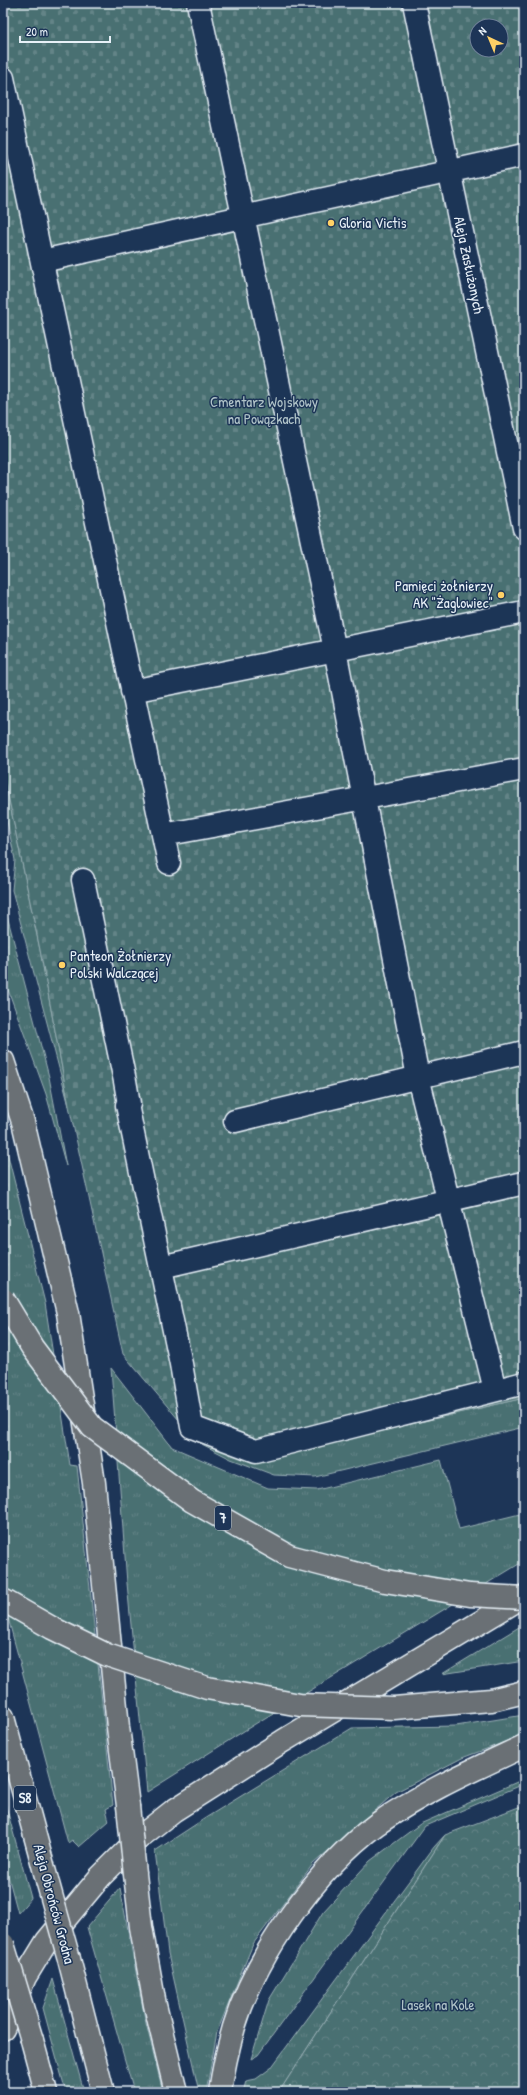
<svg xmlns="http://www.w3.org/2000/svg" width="527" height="2095" font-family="'Patrick Hand',sans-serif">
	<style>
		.grass { fill: url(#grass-tufts); stroke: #99b0b5 }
		.forest { fill: url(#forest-crowns); stroke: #99b0b5 }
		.cemetery { fill: url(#cemetery-stones); stroke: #99b0b5; fill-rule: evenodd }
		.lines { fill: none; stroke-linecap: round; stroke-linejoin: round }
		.street-casing { stroke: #e8f1f8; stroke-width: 25 }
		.highway-casing { stroke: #e8f1f8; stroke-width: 25 }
		.street { stroke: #1d3557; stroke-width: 22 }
		.highway { stroke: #6a7074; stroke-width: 22 }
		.primary-bridge-casing { stroke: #e8f1f8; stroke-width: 25; stroke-linecap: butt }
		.highway-bridge-casing { stroke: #e8f1f8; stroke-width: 25; stroke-linecap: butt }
		.primary-bridge { stroke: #6a7074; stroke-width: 22 }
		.highway-bridge { stroke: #6a7074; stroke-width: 22 }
		.poi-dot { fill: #ffd166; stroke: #1d3557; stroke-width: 1.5 }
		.labels { text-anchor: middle; stroke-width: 3; stroke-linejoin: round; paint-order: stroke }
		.shield { fill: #1d3557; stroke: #abb9c8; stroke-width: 1 }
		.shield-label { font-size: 14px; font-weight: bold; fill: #e8f1f8 }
		.poi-label { font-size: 15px; fill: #e8f1f8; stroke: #1d3557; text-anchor: start }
		.street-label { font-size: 15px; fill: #e8f1f8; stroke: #1d3557 }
		.park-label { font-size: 15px; fill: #b1c4c9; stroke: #1d3557 }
	</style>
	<defs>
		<pattern id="grass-tufts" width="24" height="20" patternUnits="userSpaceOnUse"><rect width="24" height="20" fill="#4a6f72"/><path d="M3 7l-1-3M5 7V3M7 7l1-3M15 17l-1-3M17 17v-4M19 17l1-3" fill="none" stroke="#648487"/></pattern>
		<pattern id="forest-crowns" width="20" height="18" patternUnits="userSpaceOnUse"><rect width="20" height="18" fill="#4a6f72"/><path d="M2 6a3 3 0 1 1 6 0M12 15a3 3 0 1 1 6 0" fill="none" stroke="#648487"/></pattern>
		<pattern id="cemetery-stones" width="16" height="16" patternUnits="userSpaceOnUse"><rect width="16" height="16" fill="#4a6f72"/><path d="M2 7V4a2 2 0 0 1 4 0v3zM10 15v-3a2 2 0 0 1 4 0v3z" fill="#648487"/></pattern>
	</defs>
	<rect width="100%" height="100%" fill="#1d3557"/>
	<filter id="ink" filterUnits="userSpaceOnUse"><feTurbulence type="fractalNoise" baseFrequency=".025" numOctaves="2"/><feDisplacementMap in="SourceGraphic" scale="8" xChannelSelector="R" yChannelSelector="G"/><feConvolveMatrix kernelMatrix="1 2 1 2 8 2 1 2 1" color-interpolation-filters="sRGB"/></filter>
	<g filter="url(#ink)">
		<path class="grass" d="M3 771 40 950 69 1106 12 890 15 860 7 821 3 817Z
			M3 900 49 1077 66 1166 46 1094 3 976Z
			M3 1136 45 1303 70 1465 77 1466 113 1805 106 1809 109 1821 79 1847 72 1840 68 1843 3 1599Z
			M111 1368 172 1447 268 1488 317 1490 441 1460 459 1529 524 1513V1561L255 1724 147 1792 127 1583Z
			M524 1398V1427L315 1477 274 1475 231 1459 190 1438V1433L263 1458Z
			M524 1624V1661L442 1674Z
			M524 1715V1735L462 1758 396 1792 313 1864 253 1944 217 2032 206 2092H199L168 1953 155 1851 207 1817 352 1728 456 1726Z
			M524 1779V1784L425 1826 258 2055 251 2059 269 2000 323 1912 370 1861 420 1824Z
			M3 1795 31 1898 18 1913 3 1857Z
			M445 1835 279 2092H243L246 2081 256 2079 271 2068 434 1847Z
			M120 1888 145 2019 163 2092H134L87 1927Z
			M53 1979 84 2092H66L43 2008Z"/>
		<path class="forest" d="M524 1805V2092H279L445 1835Z"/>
		<path class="cemetery" d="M3 3H524V1398L263 1458 190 1433 123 1354 69 1106 40 950 3 771ZM477 26H501V50H477Z"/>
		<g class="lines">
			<g class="street-casing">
				<path id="street" d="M198 3 335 650 418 1077 495 1390
					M414 3 524 528
					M3 78 169 863
					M42 261 524 155
					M132 691 524 612
					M163 835 524 769
					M83 880 125 1081 129 1104 127 1105 181 1364 192 1427 256 1451 524 1383
					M235 1121 524 1052
					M161 1267 524 1183"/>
			</g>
			<g class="highway-casing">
				<path id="highway" d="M3 1061 23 1122 68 1313 94 1483 118 1727 128 1806
					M3 1717 47 1880
					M135 1874 141 1927 155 2005 176 2092
					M69 1959 103 2092
					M3 2029 25 1977 47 1941 100 1877 140 1837 173 1811 283 1741 524 1596
					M32 2040 46 2092
					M220 2092C223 2070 228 2048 234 2027 256 1955 316 1869 377 1824 423 1792 473 1770 524 1746"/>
			</g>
			<use href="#street" class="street"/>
			<use href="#highway" class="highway"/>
			<g class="primary-bridge-casing">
				<path id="primary-bridge" d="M3 1299 32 1347 92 1427 192 1501 289 1556 385 1581 470 1595 524 1598
					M3 1600 52 1628 107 1655 207 1688 300 1705 394 1708 491 1700 524 1692"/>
			</g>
			<g class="highway-bridge-casing">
				<path id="highway-bridge" d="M128 1806 135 1874
					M47 1880 69 1959
					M3 1944 32 2040"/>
			</g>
			<use href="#primary-bridge" class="primary-bridge"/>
			<use href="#highway-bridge" class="highway-bridge"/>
		</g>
	</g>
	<g class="poi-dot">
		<circle cx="331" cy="223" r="4"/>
		<circle cx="501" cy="595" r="4"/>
		<circle cx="62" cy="965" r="4"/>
	</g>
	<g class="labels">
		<g class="shield">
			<rect x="215" y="1506" width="16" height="24" rx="3"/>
			<rect x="14" y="1786" width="22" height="24" rx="3"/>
		</g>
		<g class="shield-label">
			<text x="223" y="1523">7</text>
			<text x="25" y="1803">S8</text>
		</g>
		<g class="poi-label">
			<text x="339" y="228">Gloria Victis</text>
			<text x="493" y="591" text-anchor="end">Pamięci żołnierzy<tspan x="493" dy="17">AK "Żaglowiec"</tspan></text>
			<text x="70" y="961">Panteon Żołnierzy<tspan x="70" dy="17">Polski Walczącej</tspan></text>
		</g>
		<g class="street-label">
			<text transform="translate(469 265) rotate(78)" y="5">Aleja Zasłużonych</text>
			<text transform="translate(54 1904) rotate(75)" y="5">Aleja Obrońców Grodna</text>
		</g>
		<g class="park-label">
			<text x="264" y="407">Cmentarz Wojskowy<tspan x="264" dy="17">na Powązkach</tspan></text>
			<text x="438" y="2010">Lasek na Kole</text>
		</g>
	</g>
	<rect width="527" height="2095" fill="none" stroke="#1d3557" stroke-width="16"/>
	<rect x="8" y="8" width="511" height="2079" fill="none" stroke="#e8f1f8" stroke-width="1.5" filter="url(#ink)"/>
	<g transform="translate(489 38) rotate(316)"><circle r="19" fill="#1d3557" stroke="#6e8097"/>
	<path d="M0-3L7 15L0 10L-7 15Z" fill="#ffd166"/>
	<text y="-6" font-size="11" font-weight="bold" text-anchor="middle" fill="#e8f1f8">N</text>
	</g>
	<path d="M20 36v6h90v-6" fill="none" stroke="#e8f1f8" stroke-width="2"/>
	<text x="26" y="36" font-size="12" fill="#e8f1f8" stroke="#1d3557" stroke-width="3" paint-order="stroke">20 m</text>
</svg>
